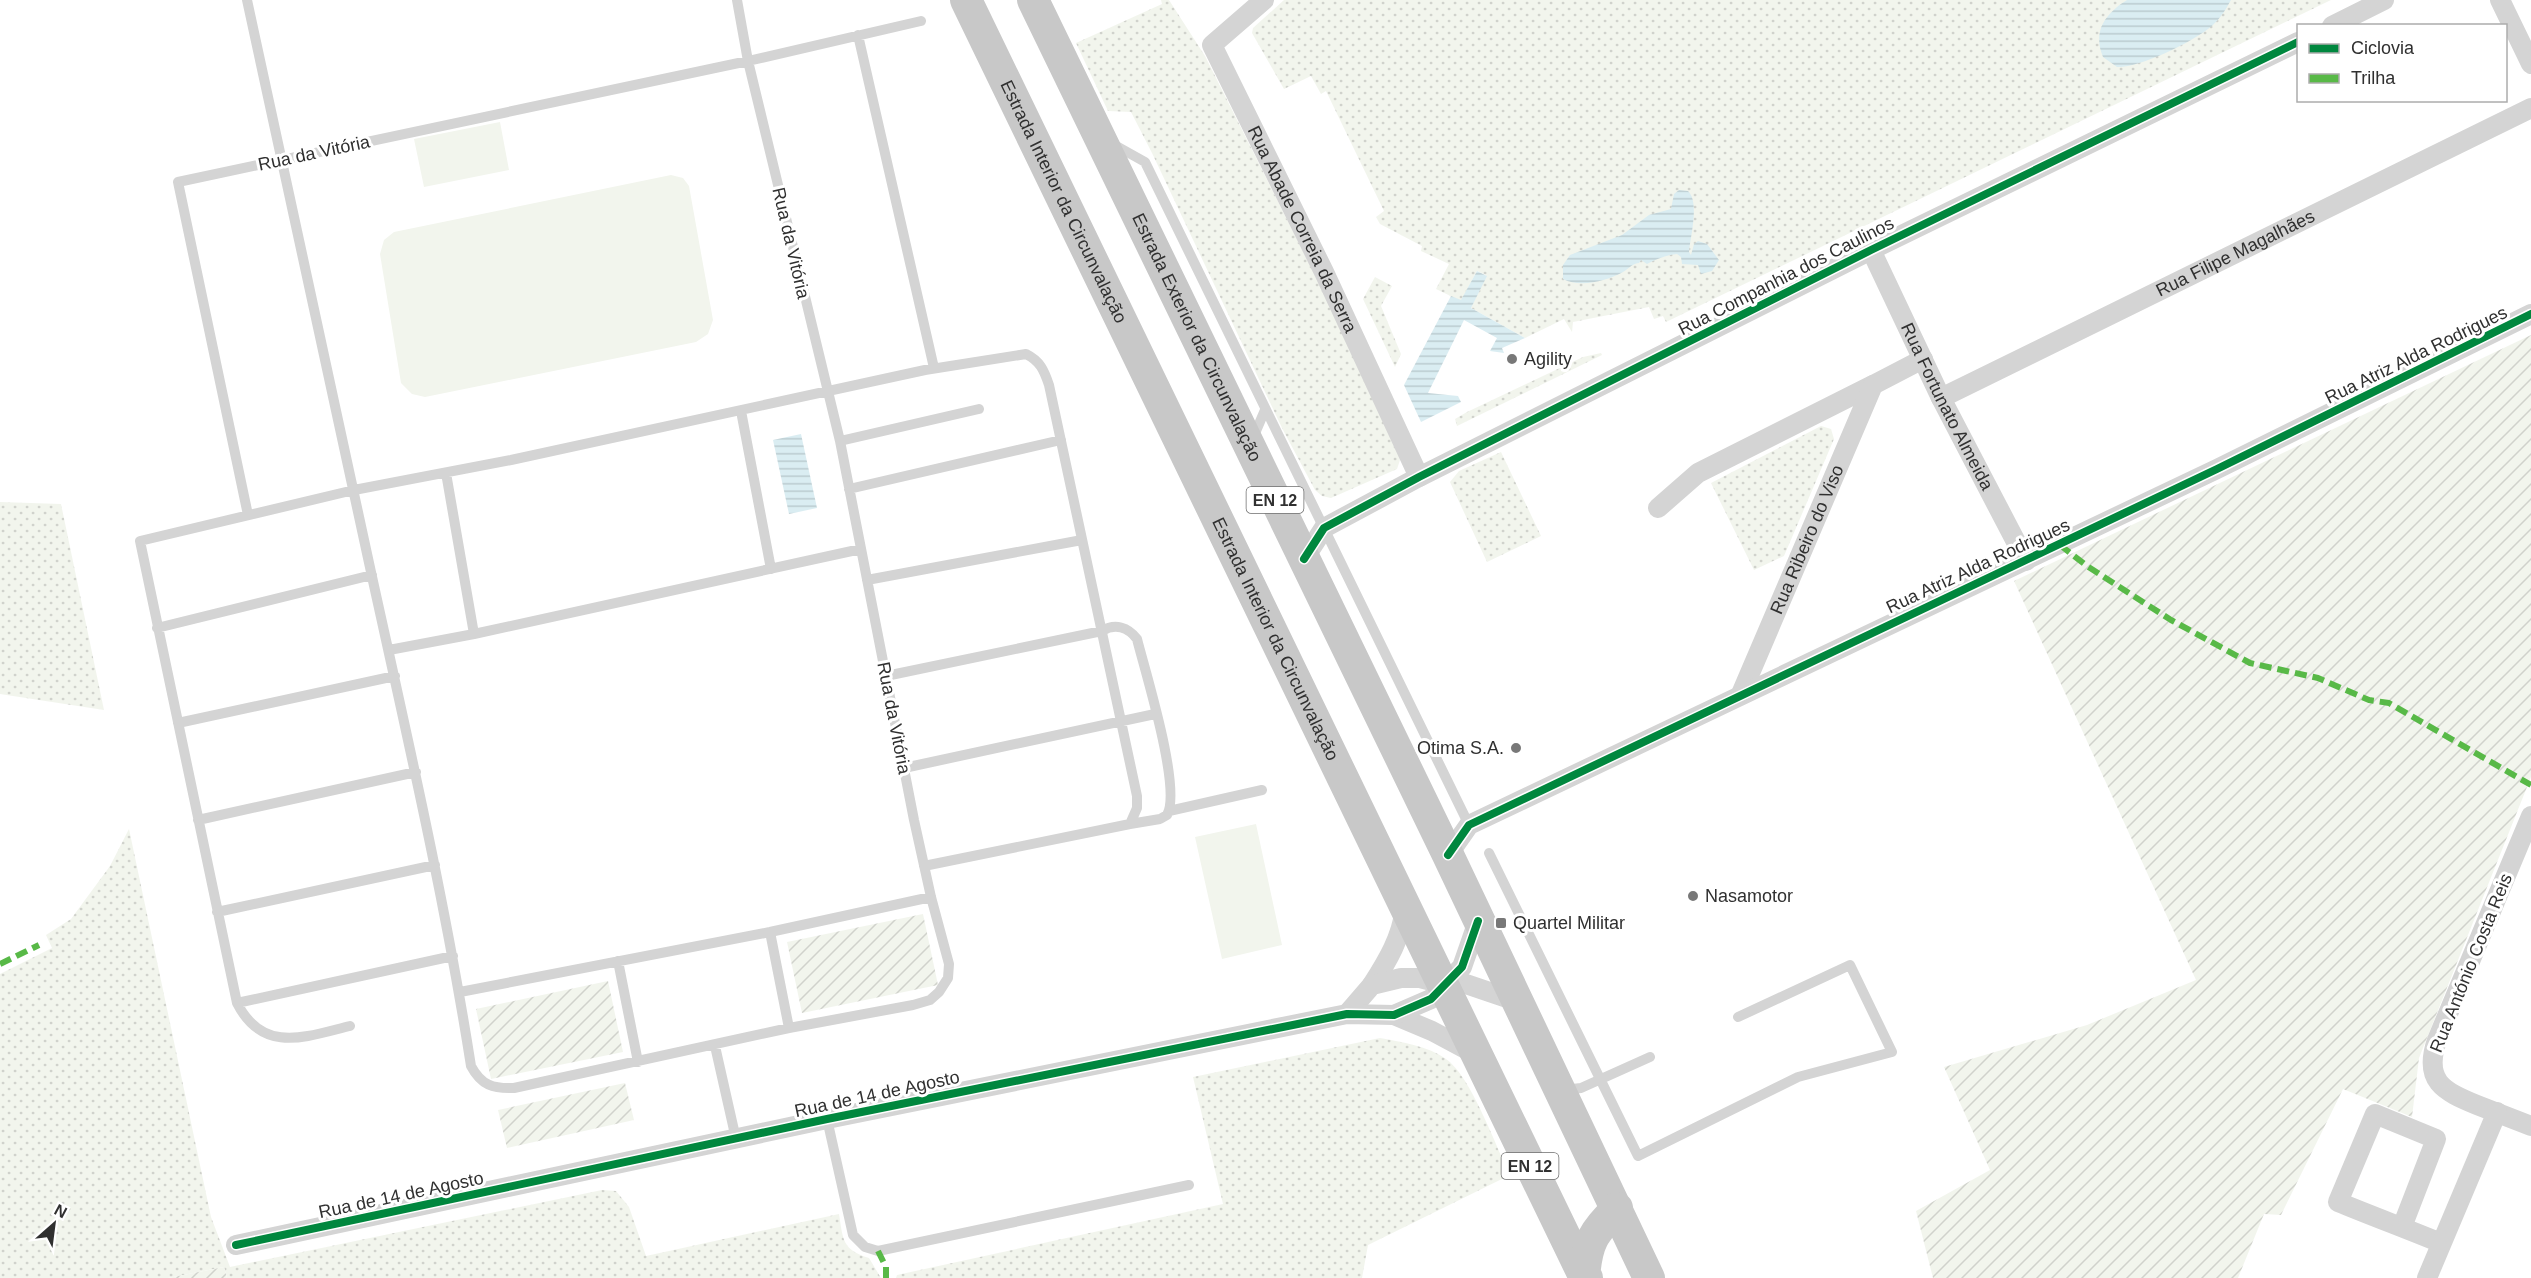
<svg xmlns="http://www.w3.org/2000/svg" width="2531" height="1278" font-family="Helvetica,sans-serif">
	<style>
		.grass { fill: url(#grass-dots) }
		.garden { fill: url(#garden-furrows) }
		.pitch { fill: #f2f5ed }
		.water { fill: url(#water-rules) }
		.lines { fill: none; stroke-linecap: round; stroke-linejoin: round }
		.service { stroke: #d4d4d4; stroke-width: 10 }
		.minor { stroke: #d4d4d4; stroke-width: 20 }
		.primary { stroke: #c8c8c8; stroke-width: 32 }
		.quiet { stroke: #58b947; stroke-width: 6; stroke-dasharray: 12 6; stroke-linecap: butt }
		.cycleway-casing { stroke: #fff; stroke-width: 11 }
		.cycleway { stroke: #00873e; stroke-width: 8 }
		.poi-dot { fill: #787878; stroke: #fff; stroke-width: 2 }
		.labels { text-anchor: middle; stroke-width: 6; stroke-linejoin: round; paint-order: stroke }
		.shield { fill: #fff; stroke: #6e6e6e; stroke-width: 1.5 }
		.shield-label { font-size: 16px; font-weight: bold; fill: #303030 }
		.street-label { font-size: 18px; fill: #303030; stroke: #fff }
		.poi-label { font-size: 18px; fill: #303030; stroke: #fff; text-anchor: start }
	</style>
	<defs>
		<pattern id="grass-dots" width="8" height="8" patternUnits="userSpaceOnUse" patternTransform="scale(1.5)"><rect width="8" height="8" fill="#f2f5ed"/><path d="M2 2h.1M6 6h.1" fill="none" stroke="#d0d2cc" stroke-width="1.8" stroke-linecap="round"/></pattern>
		<pattern id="garden-furrows" width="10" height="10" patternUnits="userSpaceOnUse" patternTransform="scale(1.5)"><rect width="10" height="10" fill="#f2f5ed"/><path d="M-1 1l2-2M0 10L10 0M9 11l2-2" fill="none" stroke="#d0d2cc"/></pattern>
		<pattern id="water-rules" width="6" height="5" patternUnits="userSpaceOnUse" patternTransform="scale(1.5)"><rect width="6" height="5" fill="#daedf2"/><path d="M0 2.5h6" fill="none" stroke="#bbccd0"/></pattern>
	</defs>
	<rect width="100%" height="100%" fill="#fff"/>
	<path class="grass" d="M1161 0H1169L1205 56 1367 379 1399 454 1400 460 1397 469 1331 498 1322 496 1315 490 1282 428 1152 153 1131 112 1108 111 1076 43 1162 4Z
		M1284 0H2331L1666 322 1663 316 1654 319 1649 307 1573 322 1572 332 1564 319 1525 338 1471 308 1486 275 1477 271 1461 301 1436 289 1449 264 1421 251 1422 246 1380 224 1376 217 1384 211 1326 91 1321 94 1311 76 1284 89 1252 33 1253 28Z
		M1375 277 1392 286 1381 306 1401 354 1395 367 1363 299Z
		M1601 353 1602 355 1457 426 1455 419 1467 412 1583 357Z
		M1821 426 1831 429 1834 439 1784 556 1754 570 1711 483Z
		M1501 452 1541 536 1487 562 1450 482 1459 471Z
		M0 502 61 504 104 710 0 694Z
		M129 829 211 1217 230 1267 602 1190 616 1191 629 1207 646 1256 839 1214C843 1239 842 1250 869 1258L881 1278H227L224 1267 168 1278H0V974L52 948 46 935 71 919 110 866Z
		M1380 1038C1402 1042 1428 1046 1446 1059 1471 1076 1496 1147 1510 1175L1368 1245 1362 1278H896L897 1275 1223 1204 1193 1077Z"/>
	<path class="garden" d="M2531 335V777L2419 1058 2412 1117 2343 1089 2281 1215 2264 1214 2238 1278H1933L1916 1211 1990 1170 1944 1067 2087 1025 2196 980 2014 581Z
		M923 914 938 985 802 1013 787 942Z
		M608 981 623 1052 491 1079 476 1009Z
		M625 1083 634 1120 507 1148 498 1110Z
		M224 1267 227 1278H168Z"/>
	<path class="pitch" d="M500 122 509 170 424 187 414 139Z
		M671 175 683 178 689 186 713 320 708 334 696 342 425 397 412 394 401 383 380 254 384 240 394 232Z
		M1256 824 1282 945 1222 959 1195 837Z"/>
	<path class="water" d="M2127 0H2231C2225 11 2218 22 2208 29 2190 43 2139 68 2117 67L2103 57C2092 31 2106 13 2127 0Z
		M1679 190 1688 191C1700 202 1690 238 1689 252L1691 255 1694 244 1698 241 1707 244 1719 260 1712 271 1701 274 1698 265 1682 264 1681 257 1677 254C1667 255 1656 259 1647 264L1641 260 1639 263C1631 264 1630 268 1623 272 1607 281 1580 288 1563 279V265L1570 255 1622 235 1649 215 1671 209 1674 194Z
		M1477 271 1487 276 1471 308 1525 338 1502 348 1504 353 1490 351 1497 338 1464 320 1428 393 1458 396 1461 402 1421 422 1404 385 1451 296 1461 300Z
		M801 434 817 508 789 514 773 440Z"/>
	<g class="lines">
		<path class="service" d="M247 0C289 191 330 382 371 572 407 736 445 900 471 1066 481 1085 493 1089 514 1088L789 1028 913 1005 930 1000 939 992 948 978 949 964 931 897 914 820 840 441 748 61 178 182 248 515
			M737 0 748 61 921 21
			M858 35 934 368
			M1111 143 1145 162 1469 825
			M741 411 771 569
			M1253 438 1265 410
			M840 441 979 409
			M446 473 474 634
			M849 489 1061 440
			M867 580 1082 540
			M157 628 372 575
			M389 650 474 634 861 549
			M886 676 1102 631C1115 623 1128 627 1137 639 1145 671 1182 789 1167 815L1160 819 1130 824
			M178 723 395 676
			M904 768 1155 714
			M1169 811 1262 790
			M198 820 416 772
			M1489 853 1638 1156 1798 1077 1892 1052 1850 965 1738 1017
			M217 912 435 865
			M770 932 789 1028
			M618 961 638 1062
			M460 992 770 932 931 897
			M237 1003 453 956
			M350 1026C305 1037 263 1054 237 1003L140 541 354 490 511 460 925 370 1026 354C1040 361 1044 370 1049 385L1137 796V808L1130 824 924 866
			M715 1046 736 1139
			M1564 1090 1581 1088 1650 1057
			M827 1119 853 1235 865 1247 878 1251 1189 1185"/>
		<g class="minor">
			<path id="s1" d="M1264 0 1212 45 1324 272 1419 477"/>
			<path d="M2500 0 2531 64"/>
			<path d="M2332 26 2384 0"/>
			<path id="s2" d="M1871 250 1941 398 2026 561"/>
			<path id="s3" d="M1941 398 2531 108"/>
			<path d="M1658 508 1698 473 1873 385"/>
			<path d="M1304 559 1324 528 1419 477 1871 250 2298 42"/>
			<path id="s4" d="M1741 694 1873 385 1923 359"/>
			<path d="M2531 816 2437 1040C2423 1081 2443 1091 2477 1105 2495 1112 2513 1119 2531 1126"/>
			<path d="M1448 855 1469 825 2217 469 2531 314"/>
			<path d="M1372 985C1388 960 1401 938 1405 909"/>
			<path d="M1347 1014 1372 985 1401 978H1420L1443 984 1460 982 1516 1001"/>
			<path d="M1394 1015 1432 1031 1475 1054"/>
			<path d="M2402 1227 2436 1139 2375 1114 2338 1202C2372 1216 2407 1229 2441 1243"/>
			<path d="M236 1245 827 1119 1347 1014 1394 1015 1431 999 1462 967 1478 921"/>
			<path d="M2427 1278 2497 1112"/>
		</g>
		<g class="primary">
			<path id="s5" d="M966 0 1585 1278"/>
			<path id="s6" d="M1033 0 1448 855 1649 1278"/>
			<path d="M1587 1278 1584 1277C1587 1241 1593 1234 1617 1208"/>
		</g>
		<path class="quiet" d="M2060 545 2087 566 2171 620 2250 663 2318 678 2369 700 2389 703 2531 785
			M0 964 39 945
			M878 1251 886 1267V1278"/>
		<g class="cycleway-casing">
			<path id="cycleway" d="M1304 559 1324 528 1419 477 1871 250 2298 42
				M1448 855 1469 825 2217 469 2531 314
				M236 1245 827 1119 1347 1014 1394 1015 1431 999 1462 967 1478 921"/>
		</g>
		<use href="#cycleway" class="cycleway"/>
	</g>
	<g class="poi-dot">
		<circle cx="1512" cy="359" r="6"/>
		<circle cx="1516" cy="748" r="6"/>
		<circle cx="1693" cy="896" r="6"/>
		<rect x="1495" y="917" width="12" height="12" rx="3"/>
	</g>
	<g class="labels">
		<g class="shield">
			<rect x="1246.5" y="487" width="57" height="26" rx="4.5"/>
			<rect x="1501.5" y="1153" width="57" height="26" rx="4.5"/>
		</g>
		<g class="shield-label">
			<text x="1275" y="506">EN 12</text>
			<text x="1530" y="1172">EN 12</text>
		</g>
		<g class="street-label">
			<text transform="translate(314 153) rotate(-12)" y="6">Rua da Vitória</text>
			<text dy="6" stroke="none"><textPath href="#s5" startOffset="224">Estrada Interior da Circunvalação</textPath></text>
			<text dy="6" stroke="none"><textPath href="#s1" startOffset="274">Rua Abade Correia da Serra</textPath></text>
			<text transform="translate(791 243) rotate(77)" y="6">Rua da Vitória</text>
			<text dy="6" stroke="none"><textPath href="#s3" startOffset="328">Rua Filipe Magalhães</textPath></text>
			<text transform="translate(1786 276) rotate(-27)" y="6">Rua Companhia dos Caulinos</text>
			<text dy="6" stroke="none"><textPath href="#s6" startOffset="375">Estrada Exterior da Circunvalação</textPath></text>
			<text transform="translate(2416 355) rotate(-26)" y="6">Rua Atriz Alda Rodrigues</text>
			<text dy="6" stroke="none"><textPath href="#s2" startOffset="174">Rua Fortunato Almeida</textPath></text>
			<text dy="6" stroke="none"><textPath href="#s4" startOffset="168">Rua Ribeiro do Viso</textPath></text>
			<text transform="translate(1978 566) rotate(-25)" y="6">Rua Atriz Alda Rodrigues</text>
			<text dy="6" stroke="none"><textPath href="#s5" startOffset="710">Estrada Interior da Circunvalação</textPath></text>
			<text transform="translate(894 718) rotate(79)" y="6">Rua da Vitória</text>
			<text transform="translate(2471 963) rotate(-68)" y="6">Rua António Costa Reis</text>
			<text transform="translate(877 1094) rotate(-12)" y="6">Rua de 14 de Agosto</text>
			<text transform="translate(401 1195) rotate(-12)" y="6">Rua de 14 de Agosto</text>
		</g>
		<g class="poi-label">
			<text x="1524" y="365">Agility</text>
			<text x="1504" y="754" text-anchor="end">Otima S.A.</text>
			<text x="1705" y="902">Nasamotor</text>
			<text x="1513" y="929">Quartel Militar</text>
		</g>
	</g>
	<rect x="2297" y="24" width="210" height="78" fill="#ffffff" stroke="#acacac" stroke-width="1.5"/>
	<rect x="2309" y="44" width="30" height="9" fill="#00873e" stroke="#acacac" stroke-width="1.5"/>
	<text x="2351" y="54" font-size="18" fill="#303030">Ciclovia</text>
	<rect x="2309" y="74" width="30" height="9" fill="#58b947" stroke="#acacac" stroke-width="1.5"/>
	<text x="2351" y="84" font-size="18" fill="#303030">Trilha</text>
	<g transform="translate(54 1224) rotate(28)" stroke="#ffffff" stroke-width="4.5" paint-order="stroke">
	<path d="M0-4.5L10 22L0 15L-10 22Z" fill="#303030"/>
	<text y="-9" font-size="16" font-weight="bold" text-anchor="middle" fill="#303030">N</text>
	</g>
</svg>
